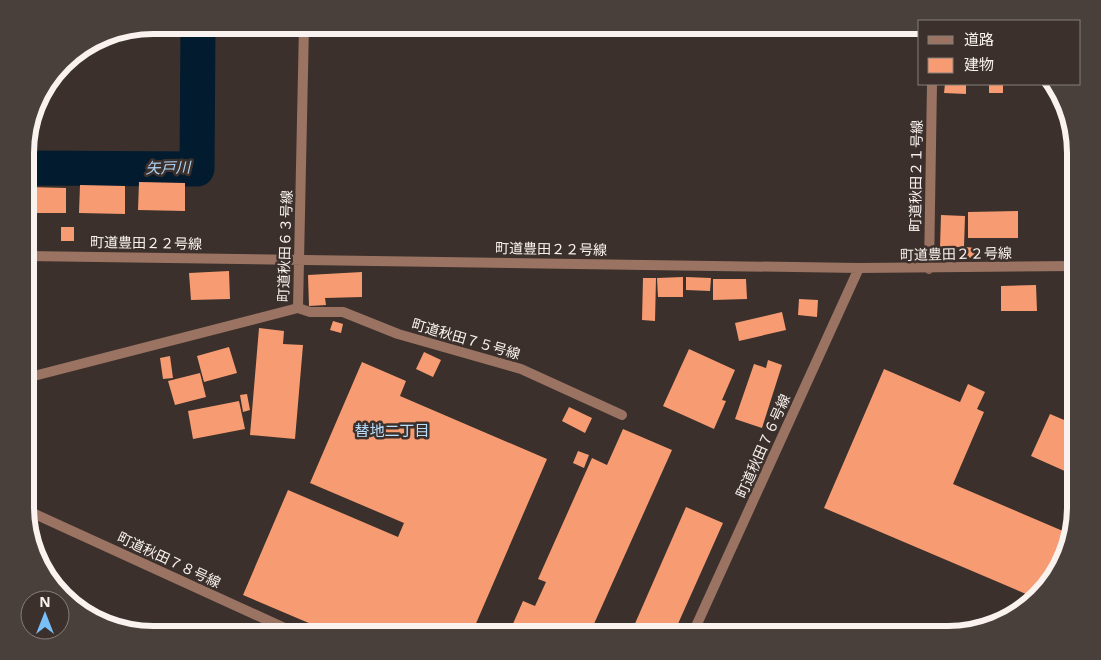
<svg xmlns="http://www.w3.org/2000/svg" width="1101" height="660" font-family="'Noto Sans','Noto Sans JP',sans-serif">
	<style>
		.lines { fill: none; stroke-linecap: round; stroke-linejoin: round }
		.river { stroke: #021b2e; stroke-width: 35 }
		.building { fill: #f79c72 }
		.minor { stroke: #9a7362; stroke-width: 10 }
		.labels { text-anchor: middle; stroke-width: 5; stroke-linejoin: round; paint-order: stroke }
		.street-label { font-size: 14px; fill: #f9f2ef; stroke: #3b302b }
		.water-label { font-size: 15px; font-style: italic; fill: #add3f4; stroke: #3b302b }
		.neighbourhood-label { font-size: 15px; fill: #b8defe; stroke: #3b302b }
		.rim { fill: none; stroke: #f9f2ef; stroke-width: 6 }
	</style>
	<rect width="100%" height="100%" fill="#3b302b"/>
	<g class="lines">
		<path class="river" d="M26 168 197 169 198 25"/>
	</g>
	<path class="building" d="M945 84H966V94L944 93Z
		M989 84H1003V93H989Z
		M139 182 185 183V211L138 210Z
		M80 185 125 186V214L79 213Z
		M27 187 66 188V213H26Z
		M1018 211V238H968V212Z
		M941 215 965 216 964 247H940Z
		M61 227H74V241H61Z
		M965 247 976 248 975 258 965 257Z
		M229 271 230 299 191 300 189 273Z
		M362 272V297L325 298 326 305 309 306 308 275Z
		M683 277V297H658L657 278Z
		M686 277 711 278 710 291 686 290Z
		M643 278H656L655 321 642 320Z
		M713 279H746L747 299 713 300Z
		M1036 285 1037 311H1001V286Z
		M799 299 818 300 817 317 798 315Z
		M782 312 786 330 739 341 735 323Z
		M333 321 343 324 341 333 330 330Z
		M259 328 284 331 283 344 303 345 295 439 250 435Z
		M229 347 237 373 204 382 197 356Z
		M689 349 735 370 722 400 726 401 714 429 663 406Z
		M424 352 441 360 433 377 416 369Z
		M170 356 173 378 163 379 160 358Z
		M768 360 782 365 762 428 735 419 754 364 766 368Z
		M362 362 406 381 400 396 547 459 471 635H337L243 595 288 490 398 537 404 523 310 483Z
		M884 369 960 402 968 384 985 392 977 409 984 412 953 484 1070 534 1059 572 1033 597 824 508Z
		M200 373 206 397 175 405 168 381Z
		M247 394 250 410 243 412 240 395Z
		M239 401 245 429 193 439 188 411Z
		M569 407 592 418 585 433 562 421Z
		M1050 414 1076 425V476L1031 456Z
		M623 429 672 450 589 635H508L523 601 535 606 546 582 538 579 592 458 607 465Z
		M578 451 589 455 584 468 573 463Z
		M686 507 723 523 673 635H630Z"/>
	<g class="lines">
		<path class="minor" d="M26 256 859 268 1076 266
			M929 269 932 84
			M298 308 310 312H343L398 334 521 369 622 415
			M26 378 298 308 304 25
			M26 510 300 635
			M692 635 859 268"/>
	</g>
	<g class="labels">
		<g class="street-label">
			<text transform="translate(916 176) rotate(-89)" y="5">町道秋田２１号線</text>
			<text transform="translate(146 243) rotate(1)" y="5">町道豊田２２号線</text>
			<text transform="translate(285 246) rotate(-88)" y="5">町道秋田６３号線</text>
			<text transform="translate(551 249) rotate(1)" y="5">町道豊田２２号線</text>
			<text transform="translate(956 254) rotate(-1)" y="5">町道豊田２２号線</text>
			<text transform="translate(466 339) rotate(16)" y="5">町道秋田７５号線</text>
			<text transform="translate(763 446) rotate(-66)" y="5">町道秋田７６号線</text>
			<text transform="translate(169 560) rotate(25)" y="5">町道秋田７８号線</text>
		</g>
		<g class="water-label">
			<text transform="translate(168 168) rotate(-1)" y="5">矢戸川</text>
		</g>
		<g class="neighbourhood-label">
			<text x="392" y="436">替地二丁目</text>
		</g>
	</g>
	<path d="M0 0H1101V660H0ZM153 34H948A119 119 0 0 1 1067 153V507A119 119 0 0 1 948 626H153A119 119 0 0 1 34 507V153A119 119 0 0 1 153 34Z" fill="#4a403b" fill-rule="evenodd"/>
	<path class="rim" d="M153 34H948A119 119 0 0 1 1067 153V507A119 119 0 0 1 948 626H153A119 119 0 0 1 34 507V153A119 119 0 0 1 153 34Z"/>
	<rect x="918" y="20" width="162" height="65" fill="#3b302b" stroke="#877e79"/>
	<rect x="928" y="36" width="25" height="8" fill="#9a7362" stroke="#877e79"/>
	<text x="964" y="45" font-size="15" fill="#f9f2ef">道路</text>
	<rect x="928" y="58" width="25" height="15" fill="#f79c72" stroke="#877e79"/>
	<text x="964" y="70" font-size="15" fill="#f9f2ef">建物</text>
	<g transform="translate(45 615)"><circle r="24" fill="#3b302b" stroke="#877e79"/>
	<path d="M0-4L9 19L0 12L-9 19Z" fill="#79bff8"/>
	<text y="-8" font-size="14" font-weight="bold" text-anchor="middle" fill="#f9f2ef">N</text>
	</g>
</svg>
